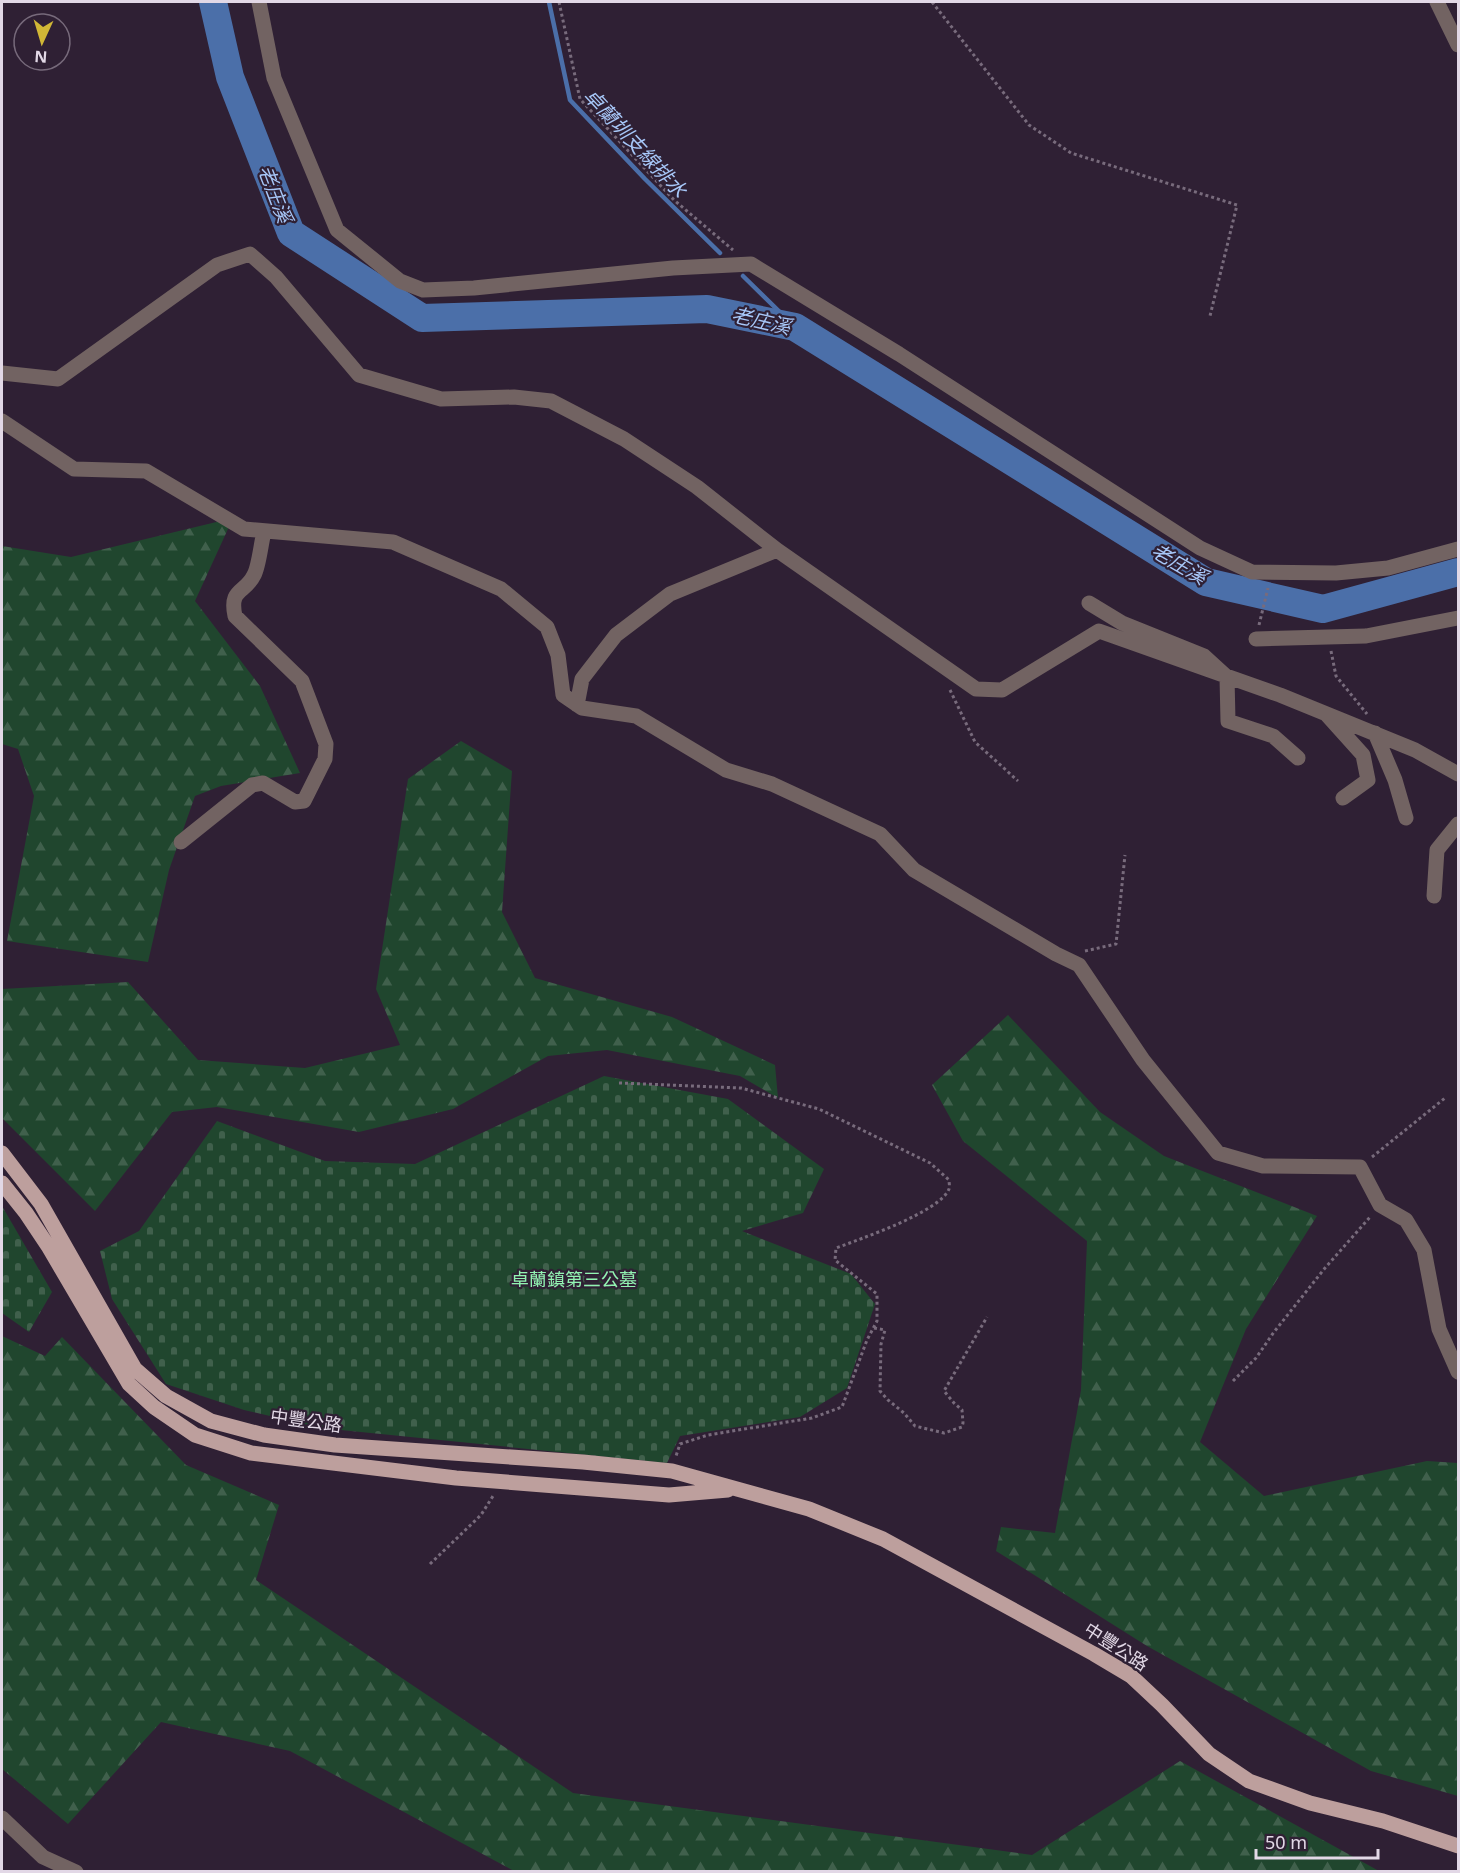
<svg xmlns="http://www.w3.org/2000/svg" width="1460" height="1873" font-family="'Noto Sans','Noto Sans TC',sans-serif">
	<style>
		.forest { fill: url(#forest-firs) }
		.cemetery { fill: url(#cemetery-stones) }
		.lines { fill: none; stroke-linecap: round; stroke-linejoin: round }
		.stream { stroke: #4b6fa9; stroke-width: 4.5 }
		.river { stroke: #4b6fa9; stroke-width: 28 }
		.path { stroke: #786b7c; stroke-width: 3; stroke-dasharray: 3 3; stroke-linecap: butt }
		.minor { stroke: #726362; stroke-width: 15 }
		.major { stroke: #bd9f9d; stroke-width: 15 }
		.labels { text-anchor: middle; stroke-width: 4.5; stroke-linejoin: round; paint-order: stroke }
		.park-label { font-size: 18px; fill: #92f3b2; stroke: #2f2034 }
		.street-label { font-size: 18px; fill: #e2d8e6; stroke: #2f2034 }
		.water-label { font-size: 20px; font-style: italic; fill: #a7c7f8; stroke: #2f2034 }
	</style>
	<defs>
		<pattern id="forest-firs" width="22" height="20" patternUnits="userSpaceOnUse" patternTransform="scale(1.5)"><rect width="22" height="20" fill="#20462e"/><path d="M5 1l3.5 6h-7zM16 11l3.5 6h-7z" fill="#40604c"/></pattern>
		<pattern id="cemetery-stones" width="16" height="16" patternUnits="userSpaceOnUse" patternTransform="scale(1.5)"><rect width="16" height="16" fill="#20462e"/><path d="M2 7V4a2 2 0 0 1 4 0v3zM10 15v-3a2 2 0 0 1 4 0v3z" fill="#40604c"/></pattern>
	</defs>
	<rect width="100%" height="100%" fill="#2f2034"/>
	<path class="forest" d="M233 518 195 601 260 686 300 773 221 786 195 796 169 870 148 962 7 941 34 796 18 749 2 744V546L71 557Z
		M461 741 512 771 502 912 535 978 672 1017 775 1065 778 1098 740 1076 607 1050 548 1056 453 1109 359 1132 217 1107 172 1112 95 1211 2 1118V989L128 982 198 1060 305 1068 400 1045 376 989 408 779Z
		M1008 1015 1100 1112 1164 1156 1317 1216 1246 1329 1200 1442 1264 1496 1427 1461 1458 1463V1796L1371 1771 1147 1646 996 1551 1001 1527 1055 1533 1081 1390 1087 1241 963 1141 932 1085Z
		M2 1336 45 1356 62 1337 186 1465 279 1505 256 1580 573 1793 1032 1855 1180 1761 1379 1871H514L290 1751 161 1722 68 1824 2 1769Z"/>
	<path class="cemetery" d="M604 1076 728 1099 824 1169 803 1213 742 1231 851 1274 875 1304 847 1388 800 1417 680 1436 667 1463 321 1428 244 1410 166 1384 112 1299 100 1251 139 1231 217 1121 325 1161 415 1164Z
		M2 1206 52 1292 29 1332 2 1313Z"/>
	<g class="lines">
		<path class="stream" d="M549 2 570 100 645 179 720 253
			M743 276 795 327"/>
		<path class="river" d="M213 2 230 77 291 233 422 318 707 309 795 327 1206 582 1323 609 1458 572"/>
		<path class="path" d="M559 2 580 99 674 200 733 250
			M932 2 1029 125 1071 153 1237 205 1210 316
			M1259 625 1268 588
			M1331 651 1336 676 1367 714
			M950 690 975 742 1018 781
			M1085 951 1116 944 1125 855
			M619 1083 741 1088 819 1109 930 1163 949 1180C949 1183 950 1187 949 1189 940 1212 860 1239 836 1248L835 1260 877 1294V1321L867 1340 842 1407 812 1418 708 1435 680 1444 676 1456
			M1372 1157 1445 1098
			M874 1328 885 1330 881 1344 880 1391 888 1400 904 1413 915 1426 944 1433 962 1427 963 1423 962 1410 954 1403 944 1391 987 1317
			M1233 1381 1256 1358 1274 1332 1325 1268 1371 1216
			M430 1564 481 1515 493 1496"/>
		<path class="minor" d="M259 2 274 78 337 230 400 281 423 290 474 288 673 268 751 264 899 354 1200 548 1252 572 1336 573 1388 568 1458 549
			M1437 2 1458 45
			M2 373 58 379 217 265 250 254 276 277 359 375 441 399 514 397 551 401 624 439 697 487 777 550 976 689 1002 690 1099 631 1280 695 1415 750 1458 774
			M2 421 74 469 146 471 244 529 393 542 501 589 547 627 558 655 563 695 582 708 636 716 726 770 772 784 880 834 914 870 1056 954 1079 965 1143 1060 1218 1153 1263 1166 1360 1167 1380 1205 1406 1220 1424 1250 1439 1329 1458 1372
			M1089 603 1122 623 1204 656 1227 677 1228 721 1273 736 1298 758
			M1256 639 1366 636 1458 618
			M577 705 582 679 616 635 670 594 777 550
			M1327 715 1363 755 1368 780 1343 798
			M1375 733 1395 780 1406 818
			M181 842 252 785 263 783 295 802 304 801 325 759 326 744 302 681 235 616C229 588 245 594 254 575 259 566 261 543 264 532
			M1434 896 1437 850 1458 824
			M2 1818 43 1857 76 1872"/>
		<path class="major" d="M2 1153 41 1204 135 1369 166 1396 211 1421 264 1435 335 1445 583 1462 672 1471 809 1509 883 1539 1094 1654 1131 1676 1162 1705 1209 1754 1249 1781 1310 1803 1383 1821 1458 1846
			M2 1183 26 1213 48 1246 129 1384 154 1407 195 1435 251 1453 456 1478 669 1495 728 1490"/>
	</g>
	<g class="labels">
		<g class="park-label">
			<text x="574" y="1286">卓蘭鎮第三公墓</text>
		</g>
		<g class="street-label">
			<text transform="translate(306 1421) rotate(8)" y="6">中豐公路</text>
			<text transform="translate(1116 1647) rotate(33)" y="6">中豐公路</text>
		</g>
		<g class="water-label">
			<text transform="translate(635 143) rotate(47)" y="7">卓蘭圳支線排水</text>
			<text transform="translate(275 194) rotate(69)" y="7">老庄溪</text>
			<text transform="translate(761 321) rotate(13)" y="7">老庄溪</text>
			<text transform="translate(1179 564) rotate(30)" y="7">老庄溪</text>
		</g>
	</g>
	<rect width="1460" height="1873" fill="none" stroke="#e2d8e6" stroke-width="6"/>
	<g transform="translate(42 42) rotate(184)"><circle r="28" fill="#2f2034" stroke="#776a7b" stroke-width="1.5"/>
	<path d="M0-4.5L10 22L0 15L-10 22Z" fill="#d1b736"/>
	<text y="-9" font-size="16" font-weight="bold" text-anchor="middle" fill="#e2d8e6">N</text>
	</g>
	<path d="M1256 1849v9h122v-9" fill="none" stroke="#e2d8e6" stroke-width="3"/>
	<text x="1265" y="1849" font-size="18" fill="#e2d8e6" stroke="#2f2034" stroke-width="4.5" paint-order="stroke">50 m</text>
</svg>
